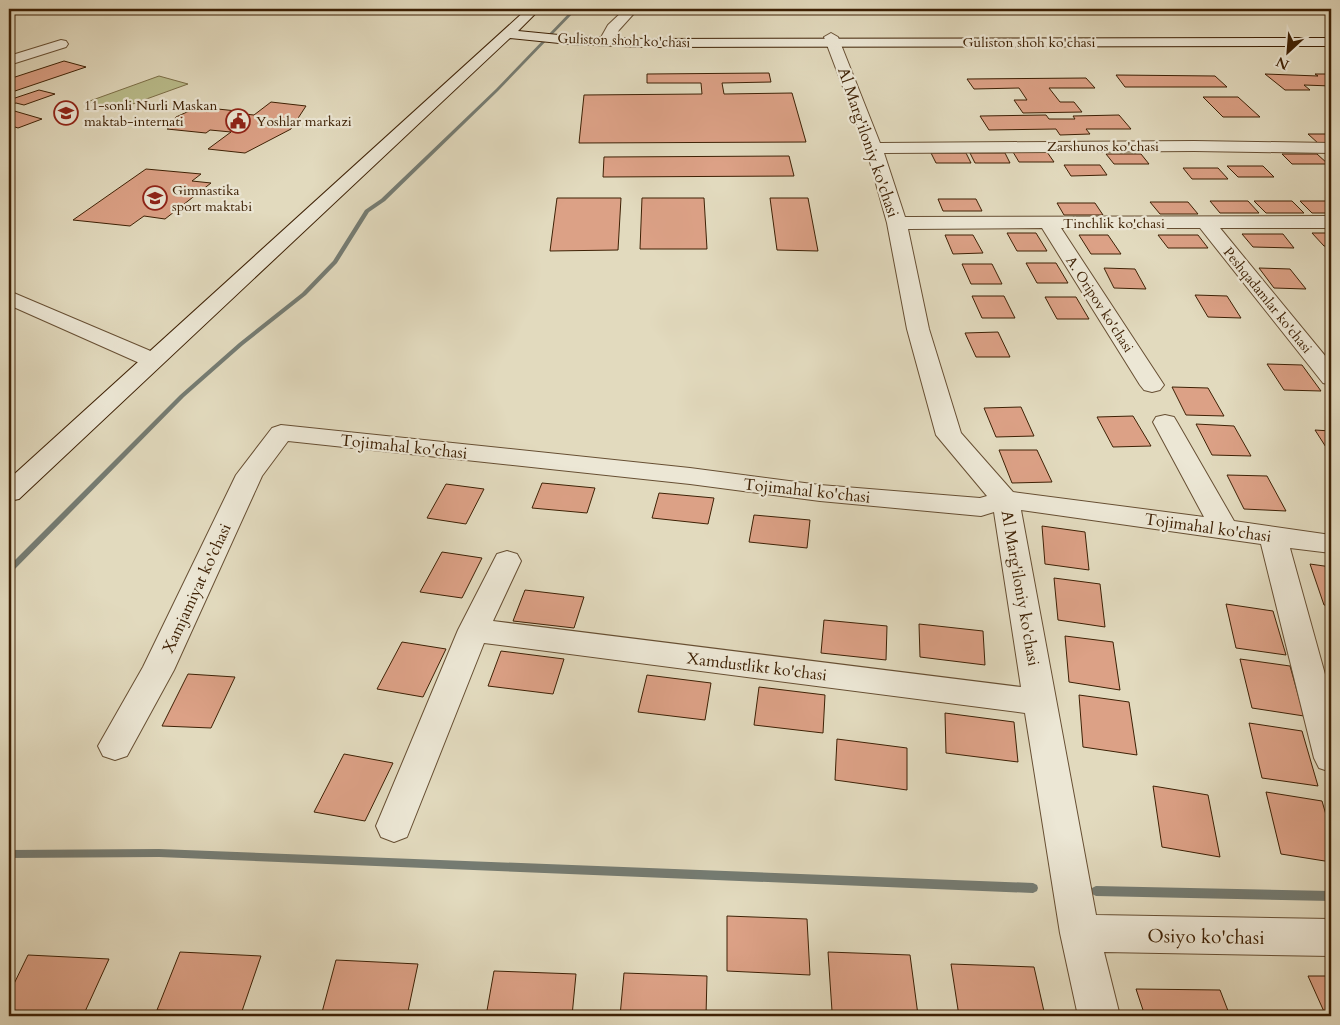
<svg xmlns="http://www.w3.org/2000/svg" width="1340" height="1025" font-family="Cardo,serif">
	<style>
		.green { fill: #babd8c; stroke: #7c6f48 }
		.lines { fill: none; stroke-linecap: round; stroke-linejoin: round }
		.stream { fill: #757c73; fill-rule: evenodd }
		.building { fill: #dca186; stroke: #3e2105 }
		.minor-casing { stroke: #674f33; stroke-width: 2 }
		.tertiary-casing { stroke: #674f33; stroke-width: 2 }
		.secondary-casing { stroke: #3e2105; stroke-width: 2 }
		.minor { fill: #ece7d5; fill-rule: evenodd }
		.tertiary { fill: #ece7d5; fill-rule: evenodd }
		.secondary { fill: #ece7d5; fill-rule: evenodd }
		.labels { text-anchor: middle; stroke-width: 4.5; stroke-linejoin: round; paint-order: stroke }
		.far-street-label { font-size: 14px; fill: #3e2105; stroke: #ece7d5 }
		.far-poi-label { font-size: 14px; fill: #3e2105; stroke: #ece7d5; text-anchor: start }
		.street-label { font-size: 16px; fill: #3e2105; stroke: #ece7d5 }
		.near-street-label { font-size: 19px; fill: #3e2105; stroke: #ece7d5 }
	</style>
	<rect width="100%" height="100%" fill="#e2dabe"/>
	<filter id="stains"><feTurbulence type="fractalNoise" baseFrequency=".004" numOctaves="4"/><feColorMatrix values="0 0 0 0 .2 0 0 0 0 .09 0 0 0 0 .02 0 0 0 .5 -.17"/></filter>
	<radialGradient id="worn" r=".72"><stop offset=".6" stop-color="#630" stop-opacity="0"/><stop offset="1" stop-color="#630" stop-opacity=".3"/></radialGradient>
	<path class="green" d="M159 76 188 84 116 110 87 102Z"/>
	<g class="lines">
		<path class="stream" d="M573 9H577L498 91 385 201 369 212 337 263 306 295 243 345 184 397 12 572 9 573V566L180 395 239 343 302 293 333 261 365 210 381 199 496 89Z
			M159 849 1033 883 1037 885 1038 888 1037 891 1033 893 159 857 9 858V850Z
			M1096 886 1331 891V901L1096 896 1092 894 1091 891 1092 888Z"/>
	</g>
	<path class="building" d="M743 9H817L818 10H743Z
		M64 61 86 67 9 93V79Z
		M769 73 771 82 722 83 724 94 792 93 806 142 579 143 584 95 702 94 701 83H647V74Z
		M1265 74 1318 76 1315 74H1331V86L1304 85 1310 90H1285Z
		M1116 75 1215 76 1227 87H1125Z
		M1086 78 1095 88H1049L1060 102H1074L1082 112 1023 113 1014 100H1027L1019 88 974 89 967 79Z
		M39 90 55 94 24 105 16 103 9 105 11 102 9 100Z
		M1203 97H1238L1260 117H1223Z
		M271 102 306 106 291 129 245 153 208 149 231 132 210 130 206 133 167 129 172 126 176 117 198 107 237 111 234 113 254 115Z
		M9 110H11L42 119 18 128 9 125Z
		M1046 115 1049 119H1075L1073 116 1119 115 1131 129H1086L1090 134 1060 135 1056 129 989 130 980 116Z
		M1308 134H1331V144H1319Z
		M1013 152H1047L1054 162H1019Z
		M931 153H966L971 163H936Z
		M970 153H1005L1010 163H975Z
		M1106 154H1141L1149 164H1114Z
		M1282 154H1317L1328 164H1292Z
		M789 156 794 176 603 177 604 157Z
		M1064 165H1100L1107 175 1071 176Z
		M1227 166H1263L1274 177H1238Z
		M1183 168H1218L1228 179H1192Z
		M146 169 201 174 192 181 211 183 165 219 144 216 130 226 73 220Z
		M557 198H621L618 250 550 251Z
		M642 198H704L707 249H640Z
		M770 198H808L818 251 777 250Z
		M938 199H976L982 211H943Z
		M1210 201H1248L1259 213H1220Z
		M1254 201H1292L1304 213H1266Z
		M1300 201H1331V213H1312Z
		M1150 202H1188L1198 214H1160Z
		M1057 203H1095L1103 215H1064Z
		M1007 233H1036L1047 251H1017Z
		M1312 233H1331V247L1324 246Z
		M1242 234H1283L1294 248 1253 247Z
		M945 235H973L983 253 953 254Z
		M1079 235H1108L1121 254H1091Z
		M1158 235H1198L1208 248H1168Z
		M1026 263H1056L1068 283H1037Z
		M962 264H992L1002 284H971Z
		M1104 268 1135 269 1146 289 1114 288Z
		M1259 268 1290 269 1306 289 1274 288Z
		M1195 295 1227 296 1241 318 1208 317Z
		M972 296H1004L1015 318H982Z
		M1045 297H1076L1089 319H1057Z
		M998 332 1010 357H976L965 333Z
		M1267 364 1302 365 1321 391 1284 390Z
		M1172 387 1208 388 1224 416 1186 415Z
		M1021 407 1034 436 996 437 984 408Z
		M1133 416 1151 446 1113 447 1097 417Z
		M1196 424 1234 426 1251 456 1212 455Z
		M1315 430 1331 431V455Z
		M999 450H1037L1052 482 1012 483Z
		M1227 475 1267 476 1286 511 1244 509Z
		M542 483 595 488 587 513 532 508Z
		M446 484 484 489 466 524 427 518Z
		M659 493 714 498 708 524 652 518Z
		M754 515 810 520 807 548 749 542Z
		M1042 526 1085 532 1089 570 1045 564Z
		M442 552 482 558 462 598 420 592Z
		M1310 564 1331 567V606L1324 605Z
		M1054 578 1100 584 1105 627 1058 620Z
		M525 590 584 597 574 628 513 621Z
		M1226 604 1273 611 1286 655 1236 648Z
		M824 620 887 626 886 660 821 653Z
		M919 624 983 631 985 665 920 657Z
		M1065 636 1113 642 1120 690 1069 682Z
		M402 642 446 649 423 697 377 689Z
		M501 651 564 659 553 694 488 686Z
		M1240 659 1290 666 1304 716 1252 708Z
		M188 674 235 677 211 728 162 726Z
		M647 675 711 683 705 720 638 712Z
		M759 687 825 695 823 733 754 725Z
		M1079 695 1129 702 1137 755 1083 747Z
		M945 713 1014 722 1018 762 946 753Z
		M1249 723 1302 731 1318 786 1262 778Z
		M837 739 907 748V790L835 780Z
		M344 754 393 763 365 821 314 812Z
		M1153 786 1208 795 1220 857 1162 847Z
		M1266 792 1322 801 1331 832V862L1281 854Z
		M727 916 807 919 810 975 727 971Z
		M180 952 261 956 241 1014 157 1010Z
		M828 952 910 955 918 1015 832 1011Z
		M28 955 109 959 83 1016 9 1014V994Z
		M336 960 418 964 407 1016H321Z
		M951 964 1034 967 1045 1016H959Z
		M494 971 576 974 572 1016H486Z
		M624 973 707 976 706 1016H620Z
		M1308 976H1331V1016H1326Z
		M1136 989 1220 990 1230 1016H1145Z"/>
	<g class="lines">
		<g class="minor-casing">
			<path id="minor" d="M625 9H638L619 30 611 44H601L599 41 608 25Z
				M831 33 838 37 880 143 1194 141 1331 143V153L1194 151 884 153 905 217 1331 216V228H1220L1331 363V385L1323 383 1200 228H1061L1164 385 1160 390 1152 392 1144 390 1140 385 1042 228 908 229 929 329 961 433 1013 492 1204 517 1153 422 1156 417 1165 415 1174 417 1177 422 1234 521 1331 535V553L1290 548 1331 696V772L1319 768 1314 758 1261 544 1021 510 1096 915 1331 919V956L1104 952 1120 1016H1078L1060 933 1025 713 484 643 407 837 394 842 381 837 376 826 458 630 497 554 507 551 517 554 521 561 493 621 1021 687 994 512 981 516 820 501 690 484 288 441 262 476 174 670 127 756 115 760 103 756 98 746 143 667 236 475 272 428 281 425 690 468 820 485 980 498 987 496 936 435 907 329 887 223 866 148 824 37Z
				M61 40 66 41 68 44 66 47 9 65V56Z"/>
		</g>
		<g class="tertiary-casing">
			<path id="tertiary" d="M9 291 160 355 164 360 160 365 152 367 144 365 9 305Z"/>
		</g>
		<g class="secondary-casing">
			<path id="secondary" d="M527 9H540L518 31 569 36 645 39 1331 38V46L645 47 569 44 510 38 19 499 9 501V479Z"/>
		</g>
		<use href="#minor" class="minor"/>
		<use href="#tertiary" class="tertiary"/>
		<use href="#secondary" class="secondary"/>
	</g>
	<defs>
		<g id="school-ring" transform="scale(1.25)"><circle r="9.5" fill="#ece7d5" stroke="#8f2418" stroke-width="1.5"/><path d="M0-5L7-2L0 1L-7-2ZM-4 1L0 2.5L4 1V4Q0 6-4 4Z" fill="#8f2418"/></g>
		<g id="civic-ring" transform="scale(1.25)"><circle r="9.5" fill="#ece7d5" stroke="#8f2418" stroke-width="1.5"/><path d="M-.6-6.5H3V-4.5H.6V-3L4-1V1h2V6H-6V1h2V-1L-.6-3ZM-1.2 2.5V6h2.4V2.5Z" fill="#8f2418"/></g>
	</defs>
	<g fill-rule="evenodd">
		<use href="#school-ring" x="66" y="113"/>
		<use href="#civic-ring" x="238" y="121"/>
		<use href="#school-ring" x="155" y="198"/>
	</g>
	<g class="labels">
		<g class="far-street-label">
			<text transform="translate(624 40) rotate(2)" y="5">Guliston shoh ko'chasi</text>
			<text x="1029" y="47">Guliston shoh ko'chasi</text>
			<text x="1103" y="151">Zarshunos ko'chasi</text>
			<text x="1114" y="228">Tinchlik ko'chasi</text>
			<text transform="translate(1268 300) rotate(51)" y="5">Peshqadamlar ko'chasi</text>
			<text transform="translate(1100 304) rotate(57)" y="5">A. Oripov ko'chasi</text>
		</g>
		<g class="far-poi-label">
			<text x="84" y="110">11-sonli Nurli Maskan<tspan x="84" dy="16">maktab-internati</tspan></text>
			<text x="256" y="126">Yoshlar markazi</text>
			<text x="172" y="195">Gimnastika<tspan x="172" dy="16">sport maktabi</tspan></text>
		</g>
		<g class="street-label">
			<text transform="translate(869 142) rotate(71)" y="6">Al Marg'iloniy ko'chasi</text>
			<text transform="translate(404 446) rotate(6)" y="6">Tojimahal ko'chasi</text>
			<text transform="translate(807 490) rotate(6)" y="6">Tojimahal ko'chasi</text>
			<text transform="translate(1208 527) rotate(8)" y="6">Tojimahal ko'chasi</text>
			<text transform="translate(196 588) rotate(-65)" y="6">Xamjamiyat ko'chasi</text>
			<text transform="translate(1021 588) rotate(80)" y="6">Al Marg'iloniy ko'chasi</text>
			<text transform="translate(757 666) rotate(7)" y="6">Xamdustlikt ko'chasi</text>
		</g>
		<g class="near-street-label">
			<text transform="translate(1206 936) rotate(1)" y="7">Osiyo ko'chasi</text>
		</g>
	</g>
	<rect width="1340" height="1025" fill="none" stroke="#e2dabe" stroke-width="30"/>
	<rect x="10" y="10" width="1320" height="1005" fill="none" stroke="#3e2105" stroke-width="2.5"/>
	<rect x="15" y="15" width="1310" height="995" fill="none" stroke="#3e2105"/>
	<g transform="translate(1288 52) rotate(206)" stroke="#ece7d5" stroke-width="4" paint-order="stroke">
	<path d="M0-4L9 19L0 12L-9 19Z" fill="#3e2105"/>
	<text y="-8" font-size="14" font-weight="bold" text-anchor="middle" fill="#3e2105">N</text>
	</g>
	<rect width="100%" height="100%" filter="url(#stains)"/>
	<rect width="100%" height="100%" fill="url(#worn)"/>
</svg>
